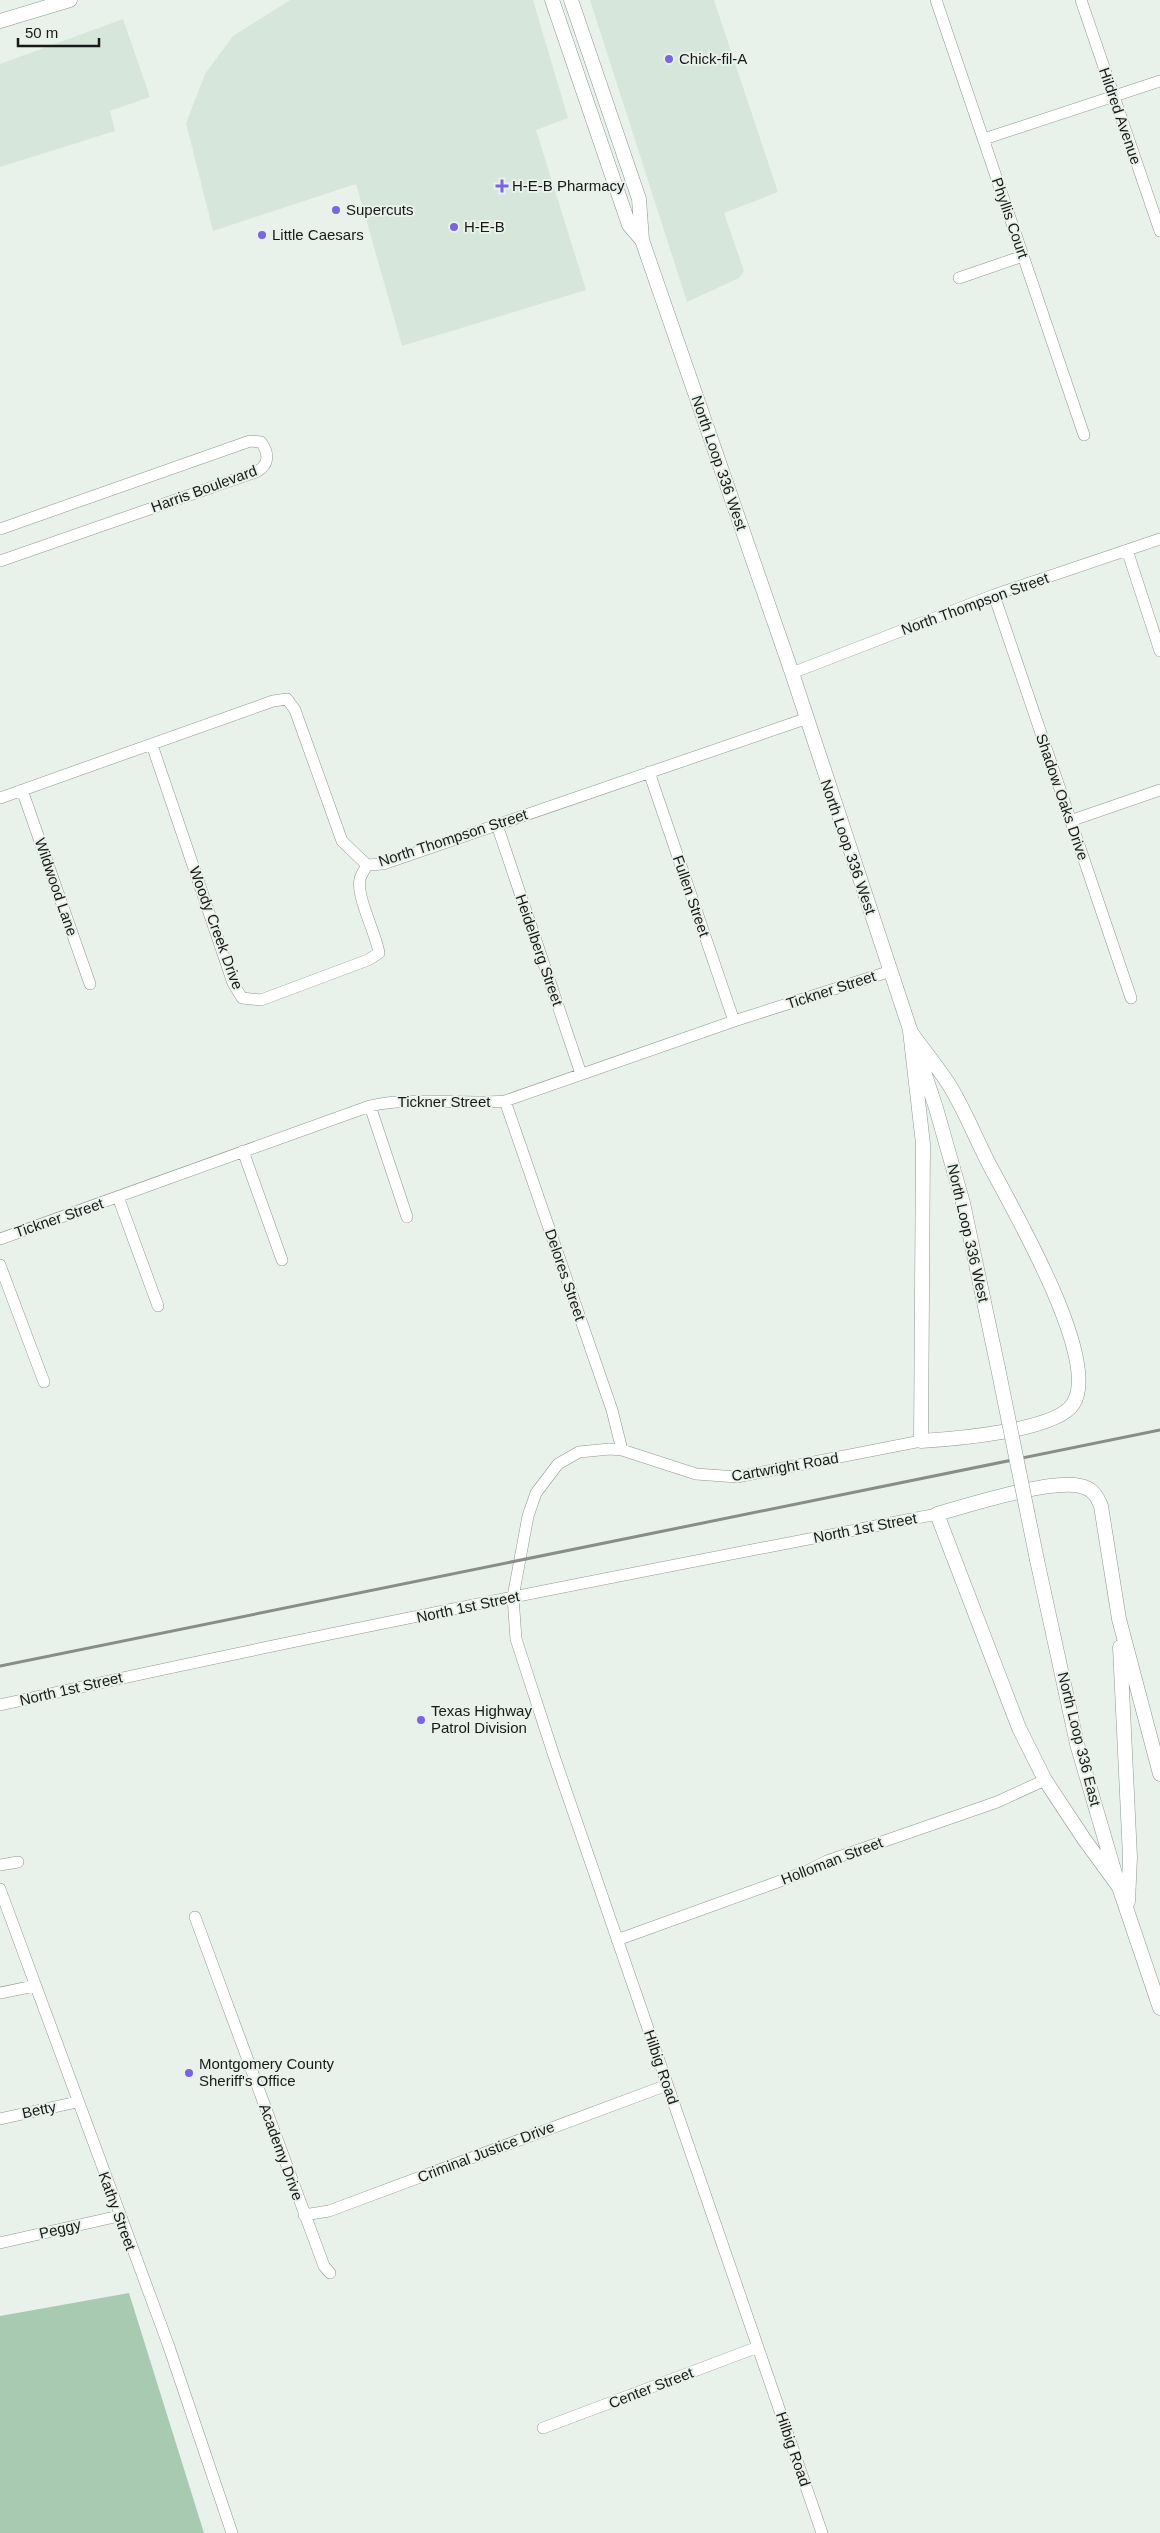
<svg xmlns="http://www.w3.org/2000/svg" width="1160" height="2533" font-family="Arial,sans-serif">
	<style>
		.built { fill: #d7e6db }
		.green { fill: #a8cab1 }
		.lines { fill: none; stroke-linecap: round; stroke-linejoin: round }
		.minor-casing { stroke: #8f9791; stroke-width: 12 }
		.major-casing { stroke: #8f9791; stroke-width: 15 }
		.minor { stroke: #fff; stroke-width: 11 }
		.major { stroke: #fff; stroke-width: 14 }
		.rail { stroke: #878d89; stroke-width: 3 }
		.major-bridge-casing { stroke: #8f9791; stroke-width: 15; stroke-linecap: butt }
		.major-bridge { stroke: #fff; stroke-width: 14 }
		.poi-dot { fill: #7865e0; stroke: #e9f1eb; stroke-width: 2 }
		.labels { text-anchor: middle; stroke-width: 4; stroke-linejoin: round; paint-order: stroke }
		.poi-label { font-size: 15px; fill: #171a18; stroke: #e9f1eb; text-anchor: start }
		.street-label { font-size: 15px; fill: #171a18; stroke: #e9f1eb }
	</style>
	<rect width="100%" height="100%" fill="#e9f1eb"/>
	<path class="built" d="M290 0H533L568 118 536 130 586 290 402 346 356 184 213 231 186 123 205 74 233 36Z
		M590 0H714L778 192 724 213 744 271 739 278 687 302Z
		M123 19 150 97 110 111 115 131 0 167V64Z"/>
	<path class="green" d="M129 2293 204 2533H0V2316Z"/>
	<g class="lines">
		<g class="minor-casing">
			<path id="minor" d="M936 0 1084 435
				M1081 0 1160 231
				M984 139 1160 81
				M959 278 1023 256
				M0 529 250 441 261 442C269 453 270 465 256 472L0 561
				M1127 550 1160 651
				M994 595 1131 998
				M792 673 994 595 1160 539
				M152 745 233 983 242 998 261 1000 368 960 379 953C376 933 356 897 360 879 361 875 365 869 367 865
				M649 772 734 1021
				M22 790 90 984
				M0 798 273 701 287 699 295 710 342 841 367 865 383 864 805 719
				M1070 821 1160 790
				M497 825 581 1074
				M505 1101 612 1410 622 1450
				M370 1106 407 1217
				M243 1151 282 1260
				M118 1197 158 1306
				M0 1239 370 1106C414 1096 460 1105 505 1101L734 1021 891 971
				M0 1265 44 1382
				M0 1705C311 1635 624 1575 937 1514
				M0 1865 18 1862
				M0 1889 168 2344 232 2533
				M195 1917 324 2266 330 2273
				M617 1940 805 1872 827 1861 997 1802 1045 1780
				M0 1993 34 1986
				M0 2119 77 2102
				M304 2215 329 2211 667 2085
				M0 2243 119 2216
				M543 2428 758 2347
				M822 2533 554 1756 516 1639 513 1597 528 1516 536 1493 558 1464 579 1452 610 1449 622 1450 696 1474 737 1477 921 1441"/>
		</g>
		<g class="major-casing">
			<path id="major" d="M552 0 629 225 642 240
				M571 0 639 199 642 240 792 673 936 1108 963 1203 998 1368
				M0 21 70 0
				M910 1031C922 1048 936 1065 948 1083 964 1108 975 1137 989 1164 1012 1208 1102 1361 1073 1404 1056 1431 953 1439 921 1441L923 1144Z
				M1037 1560 1077 1744 1119 1887 1160 2008
				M1120 1647 1130 1857 1128 1902
				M1119 1887 1084 1839 1045 1780 1019 1728 937 1514C968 1505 1051 1479 1080 1486 1092 1488 1097 1496 1101 1506L1119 1619 1160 1774"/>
		</g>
		<use href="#minor" class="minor"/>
		<use href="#major" class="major"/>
		<path class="rail" d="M0 1666 1160 1430"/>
		<g class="major-bridge-casing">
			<path id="major-bridge" d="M998 1368 1037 1560"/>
		</g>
		<use href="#major-bridge" class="major-bridge"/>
	</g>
	<g class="poi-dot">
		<circle cx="669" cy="59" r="5"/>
		<path d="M499.5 178.5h5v5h5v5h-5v5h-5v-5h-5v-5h5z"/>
		<circle cx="336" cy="210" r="5"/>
		<circle cx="454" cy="227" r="5"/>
		<circle cx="262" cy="235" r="5"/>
		<circle cx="421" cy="1720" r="5"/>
		<circle cx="189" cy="2073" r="5"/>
	</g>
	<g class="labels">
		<g class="poi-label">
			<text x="679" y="64">Chick-fil-A</text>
			<text x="512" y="191">H-E-B Pharmacy</text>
			<text x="346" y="215">Supercuts</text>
			<text x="464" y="232">H-E-B</text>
			<text x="272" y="240">Little Caesars</text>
			<text x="431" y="1716">Texas Highway<tspan x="431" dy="17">Patrol Division</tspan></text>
			<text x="199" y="2069">Montgomery County<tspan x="199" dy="17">Sheriff's Office</tspan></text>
		</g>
		<g class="street-label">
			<text transform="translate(1120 116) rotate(71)" y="5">Hildred Avenue</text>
			<text transform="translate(1010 218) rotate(71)" y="5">Phyllis Court</text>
			<text transform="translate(719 463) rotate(71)" y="5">North Loop 336 West</text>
			<text transform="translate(204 489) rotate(-20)" y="5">Harris Boulevard</text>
			<text transform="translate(975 604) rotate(-20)" y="5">North Thompson Street</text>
			<text transform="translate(1062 797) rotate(71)" y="5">Shadow Oaks Drive</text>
			<text transform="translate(453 838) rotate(-18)" y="5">North Thompson Street</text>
			<text transform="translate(848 847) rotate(71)" y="5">North Loop 336 West</text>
			<text transform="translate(56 887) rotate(71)" y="5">Wildwood Lane</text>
			<text transform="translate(691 896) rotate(71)" y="5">Fullen Street</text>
			<text transform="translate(216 928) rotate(70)" y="5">Woody Creek Drive</text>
			<text transform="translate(539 950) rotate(71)" y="5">Heidelberg Street</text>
			<text transform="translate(831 990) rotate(-18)" y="5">Tickner Street</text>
			<text x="444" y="1107">Tickner Street</text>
			<text transform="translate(59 1218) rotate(-19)" y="5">Tickner Street</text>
			<text transform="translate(968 1233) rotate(77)" y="5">North Loop 336 West</text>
			<text transform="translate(565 1275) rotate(71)" y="5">Delores Street</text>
			<text transform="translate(785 1467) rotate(-10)" y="5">Cartwright Road</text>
			<text transform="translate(865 1528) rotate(-11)" y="5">North 1st Street</text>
			<text transform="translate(468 1607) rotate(-12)" y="5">North 1st Street</text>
			<text transform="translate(71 1689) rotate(-13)" y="5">North 1st Street</text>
			<text transform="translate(1079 1739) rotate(76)" y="5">North Loop 336 East</text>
			<text transform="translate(832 1861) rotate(-21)" y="5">Holloman Street</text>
			<text transform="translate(661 2067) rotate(71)" y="5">Hilbig Road</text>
			<text transform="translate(39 2110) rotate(-12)" y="5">Betty</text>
			<text transform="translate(281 2152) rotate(70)" y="5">Academy Drive</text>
			<text transform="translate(486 2152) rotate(-21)" y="5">Criminal Justice Drive</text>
			<text transform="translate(117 2211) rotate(70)" y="5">Kathy Street</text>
			<text transform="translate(60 2229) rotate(-13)" y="5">Peggy</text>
			<text transform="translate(651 2388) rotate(-21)" y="5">Center Street</text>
			<text transform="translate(793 2449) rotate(71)" y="5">Hilbig Road</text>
		</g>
	</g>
	<path d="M18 38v8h81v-8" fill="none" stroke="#171a18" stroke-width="2.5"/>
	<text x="25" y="38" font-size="15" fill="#171a18" stroke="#e9f1eb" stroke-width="4" paint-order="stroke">50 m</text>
</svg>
